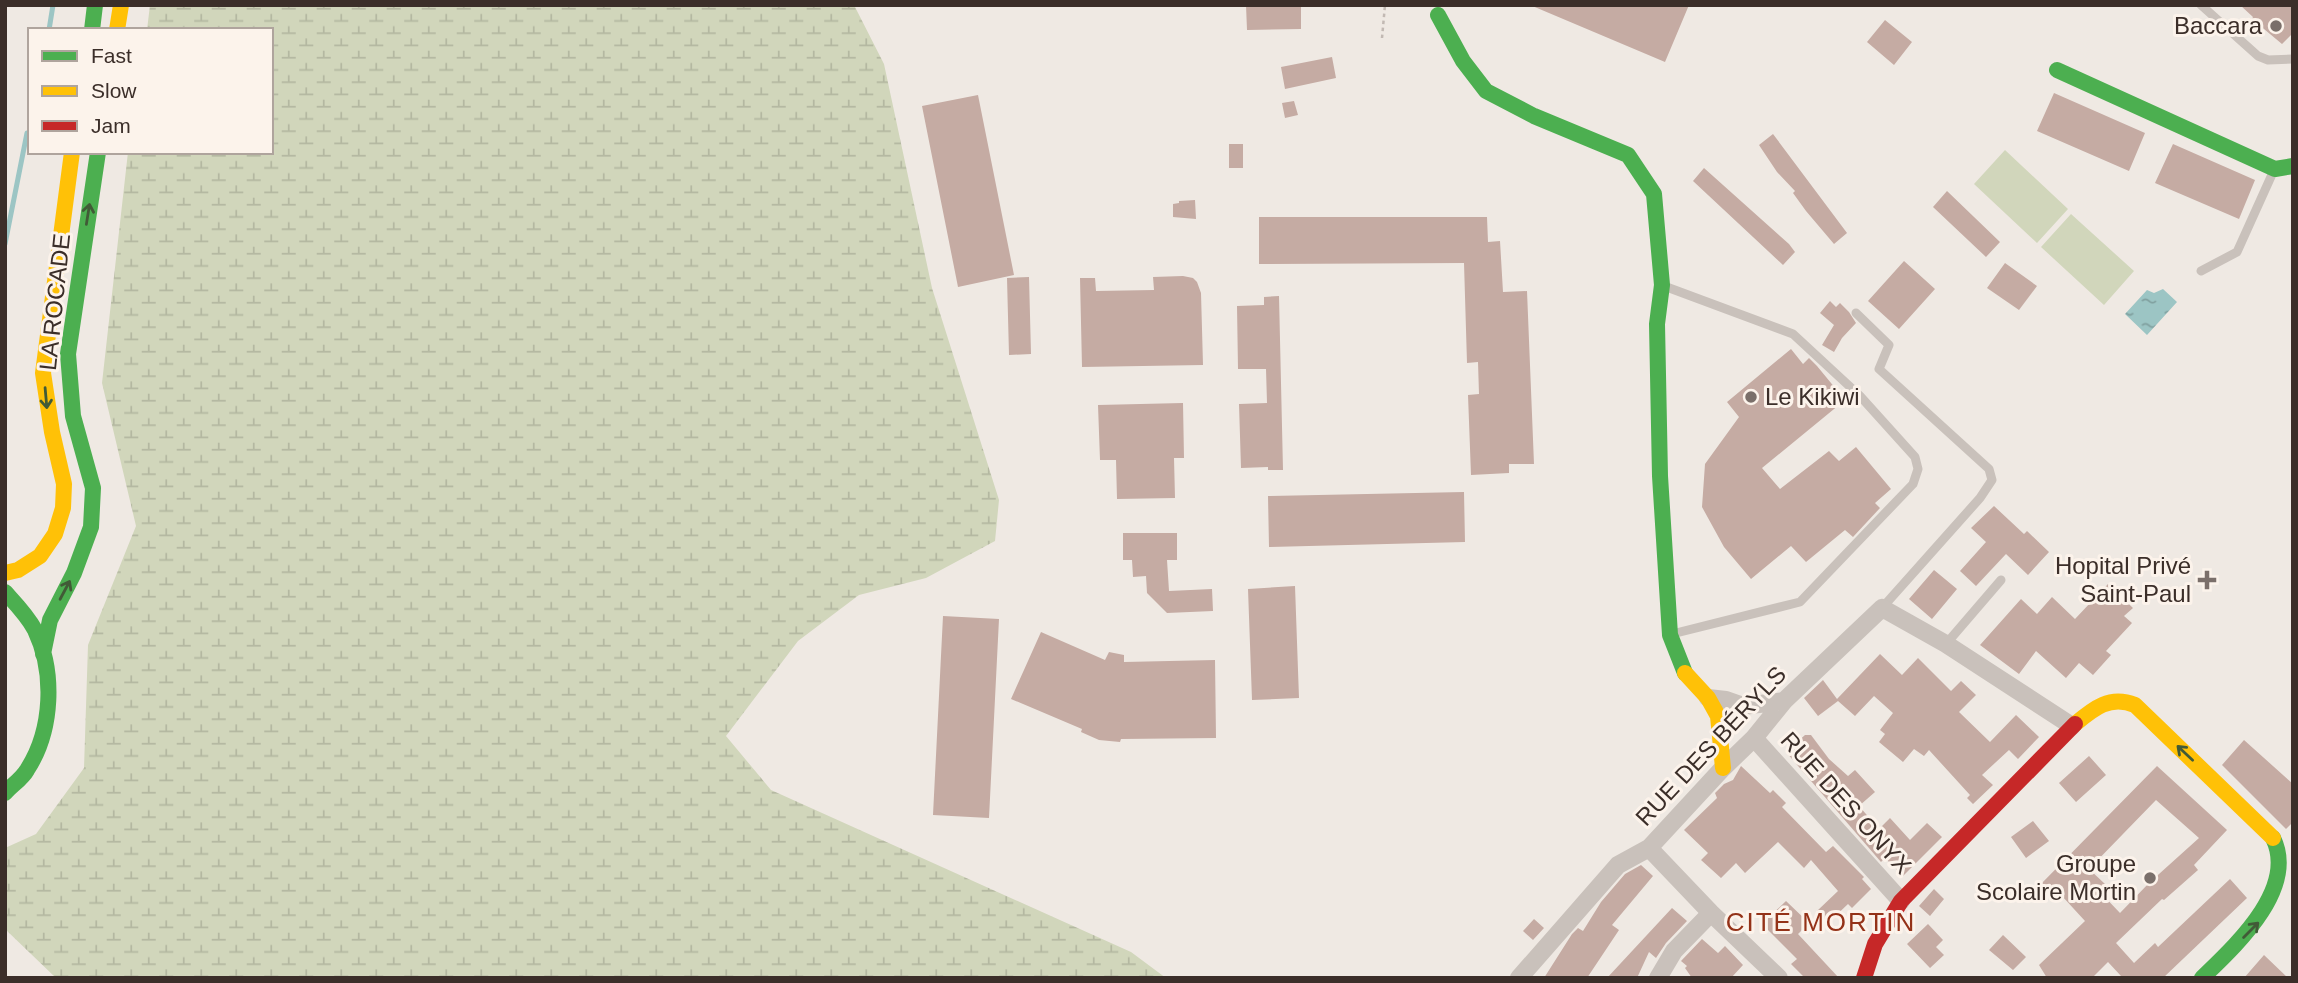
<svg xmlns="http://www.w3.org/2000/svg" width="2298" height="983" font-family="Helvetica,sans-serif">
	<style>
		.wetland { fill: url(#wetland-marsh) }
		.pitch { fill: #d1d6bb }
		.water { fill: url(#water-ripples) }
		.lines { fill: none; stroke-linecap: round; stroke-linejoin: round }
		.stream { stroke: #9cc5c4; stroke-width: 5 }
		.building { fill: #c5aba3; fill-rule: evenodd }
		.path { stroke: #c2b9b3; stroke-width: 2.5; stroke-dasharray: 3.5 3.5; stroke-linecap: butt }
		.lane { stroke: #c9c1bb; stroke-width: 9 }
		.street { stroke: #c9c1bb; stroke-width: 18 }
		.fast { stroke: #4caf50; stroke-width: 16 }
		.slow { stroke: #ffc107; stroke-width: 16 }
		.jam { stroke: #c62828; stroke-width: 16 }
		.oneway { stroke: #415b37 }
		.poi-dot { fill: #7a6f6a; stroke: #fcf3eb; stroke-width: 2.5 }
		.labels { text-anchor: middle; stroke-width: 6; stroke-linejoin: round; paint-order: stroke }
		.poi-label { font-size: 24px; fill: #3b2e29; stroke: #fcf3eb; text-anchor: end }
		.street-label { font-size: 24px; fill: #3b2e29; stroke: #fcf3eb }
		.neighbourhood-label { font-size: 26px; letter-spacing: 2px; fill: #943218; stroke: #fcf3eb }
	</style>
	<defs>
		<pattern id="wetland-marsh" width="20" height="14" patternUnits="userSpaceOnUse" patternTransform="scale(1.75)"><rect width="20" height="14" fill="#d1d6bb"/><path d="M1 5h8M5 5V1M11 12h8M15 12V8" fill="none" stroke="#b4b8a1"/></pattern>
		<pattern id="water-ripples" width="26" height="14" patternUnits="userSpaceOnUse" patternTransform="scale(1.75)"><rect width="26" height="14" fill="#9cc5c4"/><path d="M2 4q2-2 4 0t4 0M15 11q2-2 4 0t4 0" fill="none" stroke="#80a09f"/></pattern>
	</defs>
	<rect width="100%" height="100%" fill="#efe9e3"/>
	<path class="wetland" d="M150 5H854L884 64 932 288 999 500 995 541 926 578 859 595 798 641 726 736 771 790 1131 952 1166 978H56L5 929V848L36 834 84 768 88 645 136 526 102 383 128 152H271V30H147Z"/>
	<path class="pitch" d="M2005 150 2068 209 2037 243 1974 184Z
		M2071 214 2134 271 2104 305 2041 247Z"/>
	<path class="water" d="M2163 289 2177 302 2147 335 2125 314 2147 290 2154 293Z"/>
	<g class="lines">
		<path class="stream" d="M49 30 53 5
			M5 244 27 133"/>
	</g>
	<path class="building" d="M1246 5H1301V29L1247 30Z
		M1530 5H1689L1665 62Z
		M2240 5H2293V33L2282 44 2252 19 2253 17Z
		M1885 20 1912 42 1894 65 1867 42Z
		M1332 57 1336 78 1285 89 1281 67Z
		M2054 93 2145 133 2129 171 2037 131Z
		M978 95 1014 275 958 287 922 106Z
		M1294 101 1298 115 1285 118 1282 103Z
		M1773 134 1847 233 1834 244 1806 211 1793 193 1795 191 1777 172 1759 145Z
		M1229 144H1243V168H1229Z
		M2173 144 2255 180 2239 219 2155 183Z
		M1704 168 1789 244 1795 252 1783 265 1693 181Z
		M1947 191 2000 242 1986 257 1933 207Z
		M1195 200 1196 219 1173 217V204L1179 203V201Z
		M1259 217H1487L1488 242 1500 241 1503 292 1527 291 1534 464H1509V473L1471 475 1468 395 1479 394 1478 362 1467 363 1464 263 1259 264Z
		M1904 261 1935 289 1899 329 1868 301Z
		M2005 263 2037 286 2019 310 1987 288Z
		M1183 276 1193 278 1197 282 1201 293 1203 365 1082 367 1080 278H1095L1096 291 1154 290 1153 277Z
		M1029 277 1031 354 1009 355 1007 278Z
		M1279 296 1283 470H1268V467L1241 468 1239 404 1267 403 1266 369H1238L1237 306 1264 305V297Z
		M1830 301 1836 307 1840 303 1849 312 1856 323 1842 338 1834 352 1822 345 1834 325 1820 313Z
		M1791 349 1803 364 1809 358 1817 366 1845 400 1762 468 1780 489 1829 451 1839 461 1856 447 1891 489 1875 503 1880 508 1853 537 1845 530 1806 562 1791 546 1751 579 1724 547 1702 507 1705 464 1739 417 1727 402Z
		M1183 403 1184 458H1174L1175 498 1117 499 1116 460H1100L1098 405Z
		M1464 492 1465 542 1269 547 1268 496Z
		M1994 506 2024 534 2027 531 2049 552 2028 575 2006 554 1976 586 1960 571 1986 542 1971 528Z
		M1123 533H1177V560H1167L1169 591 1212 589 1213 611 1167 613 1147 593 1146 576 1133 577 1132 560H1123Z
		M1934 570 1957 589 1932 619 1909 599Z
		M2108 584 2133 608 2124 616 2132 623 2106 651 2111 655 2093 675 2079 663 2066 678 2036 651 2019 674 1980 645 2021 599 2037 614 2052 597 2075 619Z
		M1295 586 1299 698 1252 700 1248 589Z
		M943 616 999 619 989 818 933 815Z
		M1041 632 1105 660 1109 652 1124 655V662L1215 660 1216 738 1121 739 1120 742 1099 740 1081 732 1082 729 1011 699Z
		M1880 654 1902 675 1918 658 1951 691 1961 681 1976 695 1959 712 1990 742 2016 715 2039 737 2018 759 2009 750 1982 775 1993 785 1973 804 1967 798 1970 795 1929 750 1924 756 1914 749 1903 762 1879 742 1885 734 1880 730 1893 713 1874 696 1855 716 1838 701 1818 716 1804 698 1823 680 1837 699Z
		M1805 735H1811L1829 759 1848 776 1855 770 1875 792 1859 806 1879 829 1890 818 1910 840 1927 823 1942 837 1903 876 1885 858 1881 862 1786 752Z
		M2244 740 2293 784V822L2286 829 2222 765Z
		M2089 756 2106 775 2076 802 2059 783Z
		M1741 766 1770 793 1773 790 1786 803 1782 807 1826 852 1833 846 1864 877 1862 879 1871 889 1852 908 1848 904 1828 923 1817 911 1838 891 1811 860 1804 868 1778 842 1745 873 1736 863 1721 878 1701 860 1708 853 1684 830 1717 798 1715 793 1724 784 1733 780Z
		M2157 766 2227 830 2194 865 2198 870 2164 900 2162 899 2116 943 2134 963 2155 943 2158 947 2230 879 2247 898 2163 978H2119L2121 976 2108 962 2092 978H2047L2039 965 2085 921 2062 896 2056 901 2040 885ZM2156 800 2199 838 2149 883 2120 913 2099 891 2105 884 2089 869Z
		M2033 821 2049 841 2026 858 2011 837Z
		M1641 865 1653 876 1612 925 1619 930 1587 978H1544L1572 934 1578 928 1583 931 1601 902 1625 874Z
		M1934 889 1944 899 1930 916 1919 906Z
		M1786 901 1809 923 1798 934 1839 978H1805L1791 964 1797 959 1762 924Z
		M1672 908 1687 921 1666 943 1656 958 1649 952 1637 978H1607Z
		M1534 919 1544 928 1533 940 1523 931Z
		M1928 924 1943 940 1936 947 1944 955 1930 968 1907 944Z
		M2003 935 2026 957 2013 970 1989 950Z
		M1702 939 1718 953 1725 946 1743 965 1731 978H1692L1685 968 1687 966 1681 961Z
		M2264 955 2288 978H2244Z"/>
	<g class="lines">
		<path class="path" d="M1382 38 1385 5"/>
		<path class="lane" d="M2201 5 2258 56 2268 60 2293 59
			M2201 271 2237 252 2274 170
			M1664 286 1793 334 1860 396 1915 457 1918 469 1913 484 1800 602 1672 634
			M1856 313 1889 345 1879 369 1989 469 1992 480 1980 498 1882 608
			M1946 644 2001 580"/>
		<path class="street" d="M1708 698 1726 700 1743 706 1784 701
			M1754 738 1901 901
			M1649 848 1711 913 1779 978
			M1519 978 1618 865 1649 848 1723 768 1754 738 1784 701 1882 608 1946 644 2072 726
			M1658 978 1674 951 1711 913"/>
		<path class="fast" d="M1438 15 1463 61 1486 91 1534 116 1628 155 1654 194 1662 285 1657 324 1660 476 1670 635 1685 673
			M92 30 95 5
			M2057 70 2275 169 2293 166
			M5 592C16 604 27 615 35 630 55 672 53 730 27 770 22 779 12 785 5 793
			M43 654 50 620 74 573 91 527 93 488 73 416 68 354 98 152
			M2202 978C2235 946 2298 889 2273 838"/>
		<path class="slow" d="M117 30 121 5
			M5 573 18 570 40 556 55 534 63 508 64 484 52 432 43 373 72 152
			M1685 673 1708 698 1718 716 1723 768
			M2075 724C2094 708 2110 695 2135 705L2273 838"/>
		<path class="jam" d="M1864 978 1875 944 1901 901 2075 724"/>
	</g>
	<defs><path id="oneway-shaft" d="M-6 0H5M1.5-3L5.5 0L1.5 3" fill="none" stroke-width="1.6" stroke-linecap="round" stroke-linejoin="round" transform="scale(1.75)"/></defs>
	<g class="oneway">
		<use href="#oneway-shaft" transform="translate(88 214) rotate(-81)"/>
		<use href="#oneway-shaft" transform="translate(46 398) rotate(85)"/>
		<use href="#oneway-shaft" transform="translate(65 590) rotate(-62)"/>
		<use href="#oneway-shaft" transform="translate(2185 753) rotate(-137)"/>
		<use href="#oneway-shaft" transform="translate(2251 930) rotate(-45)"/>
	</g>
	<g class="poi-dot">
		<circle cx="2276" cy="26" r="7"/>
		<circle cx="1751" cy="397" r="7"/>
		<path d="M2203.5 569.5h7v7h7v7h-7v7h-7v-7h-7v-7h7z"/>
		<circle cx="2150" cy="878" r="7"/>
	</g>
	<g class="labels">
		<g class="poi-label">
			<text x="2262" y="34">Baccara</text>
			<text x="1765" y="405" text-anchor="start">Le Kikiwi</text>
			<text x="2191" y="574">Hopital Privé<tspan x="2191" dy="28">Saint-Paul</tspan></text>
			<text x="2136" y="872">Groupe<tspan x="2136" dy="28">Scolaire Mortin</tspan></text>
		</g>
		<g class="street-label">
			<text transform="translate(55 302) rotate(-84)" y="8">LA ROCADE</text>
			<text transform="translate(1711 746) rotate(-47)" y="8">RUE DES BÉRYLS</text>
			<text transform="translate(1846 803) rotate(48)" y="8">RUE DES ONYX</text>
		</g>
		<g class="neighbourhood-label">
			<text x="1821" y="931">CITÉ MORTIN</text>
		</g>
	</g>
	<rect width="2298" height="983" fill="none" stroke="#3b2e29" stroke-width="14"/>
	<rect x="28" y="28" width="245" height="126" fill="#fcf3eb" stroke="#afa49d" stroke-width="2"/>
	<rect x="42" y="51" width="35" height="10" fill="#4caf50" stroke="#afa49d" stroke-width="2"/>
	<text x="91" y="63" font-size="21" fill="#3b2e29">Fast</text>
	<rect x="42" y="86" width="35" height="10" fill="#ffc107" stroke="#afa49d" stroke-width="2"/>
	<text x="91" y="98" font-size="21" fill="#3b2e29">Slow</text>
	<rect x="42" y="121" width="35" height="10" fill="#c62828" stroke="#afa49d" stroke-width="2"/>
	<text x="91" y="133" font-size="21" fill="#3b2e29">Jam</text>
</svg>
